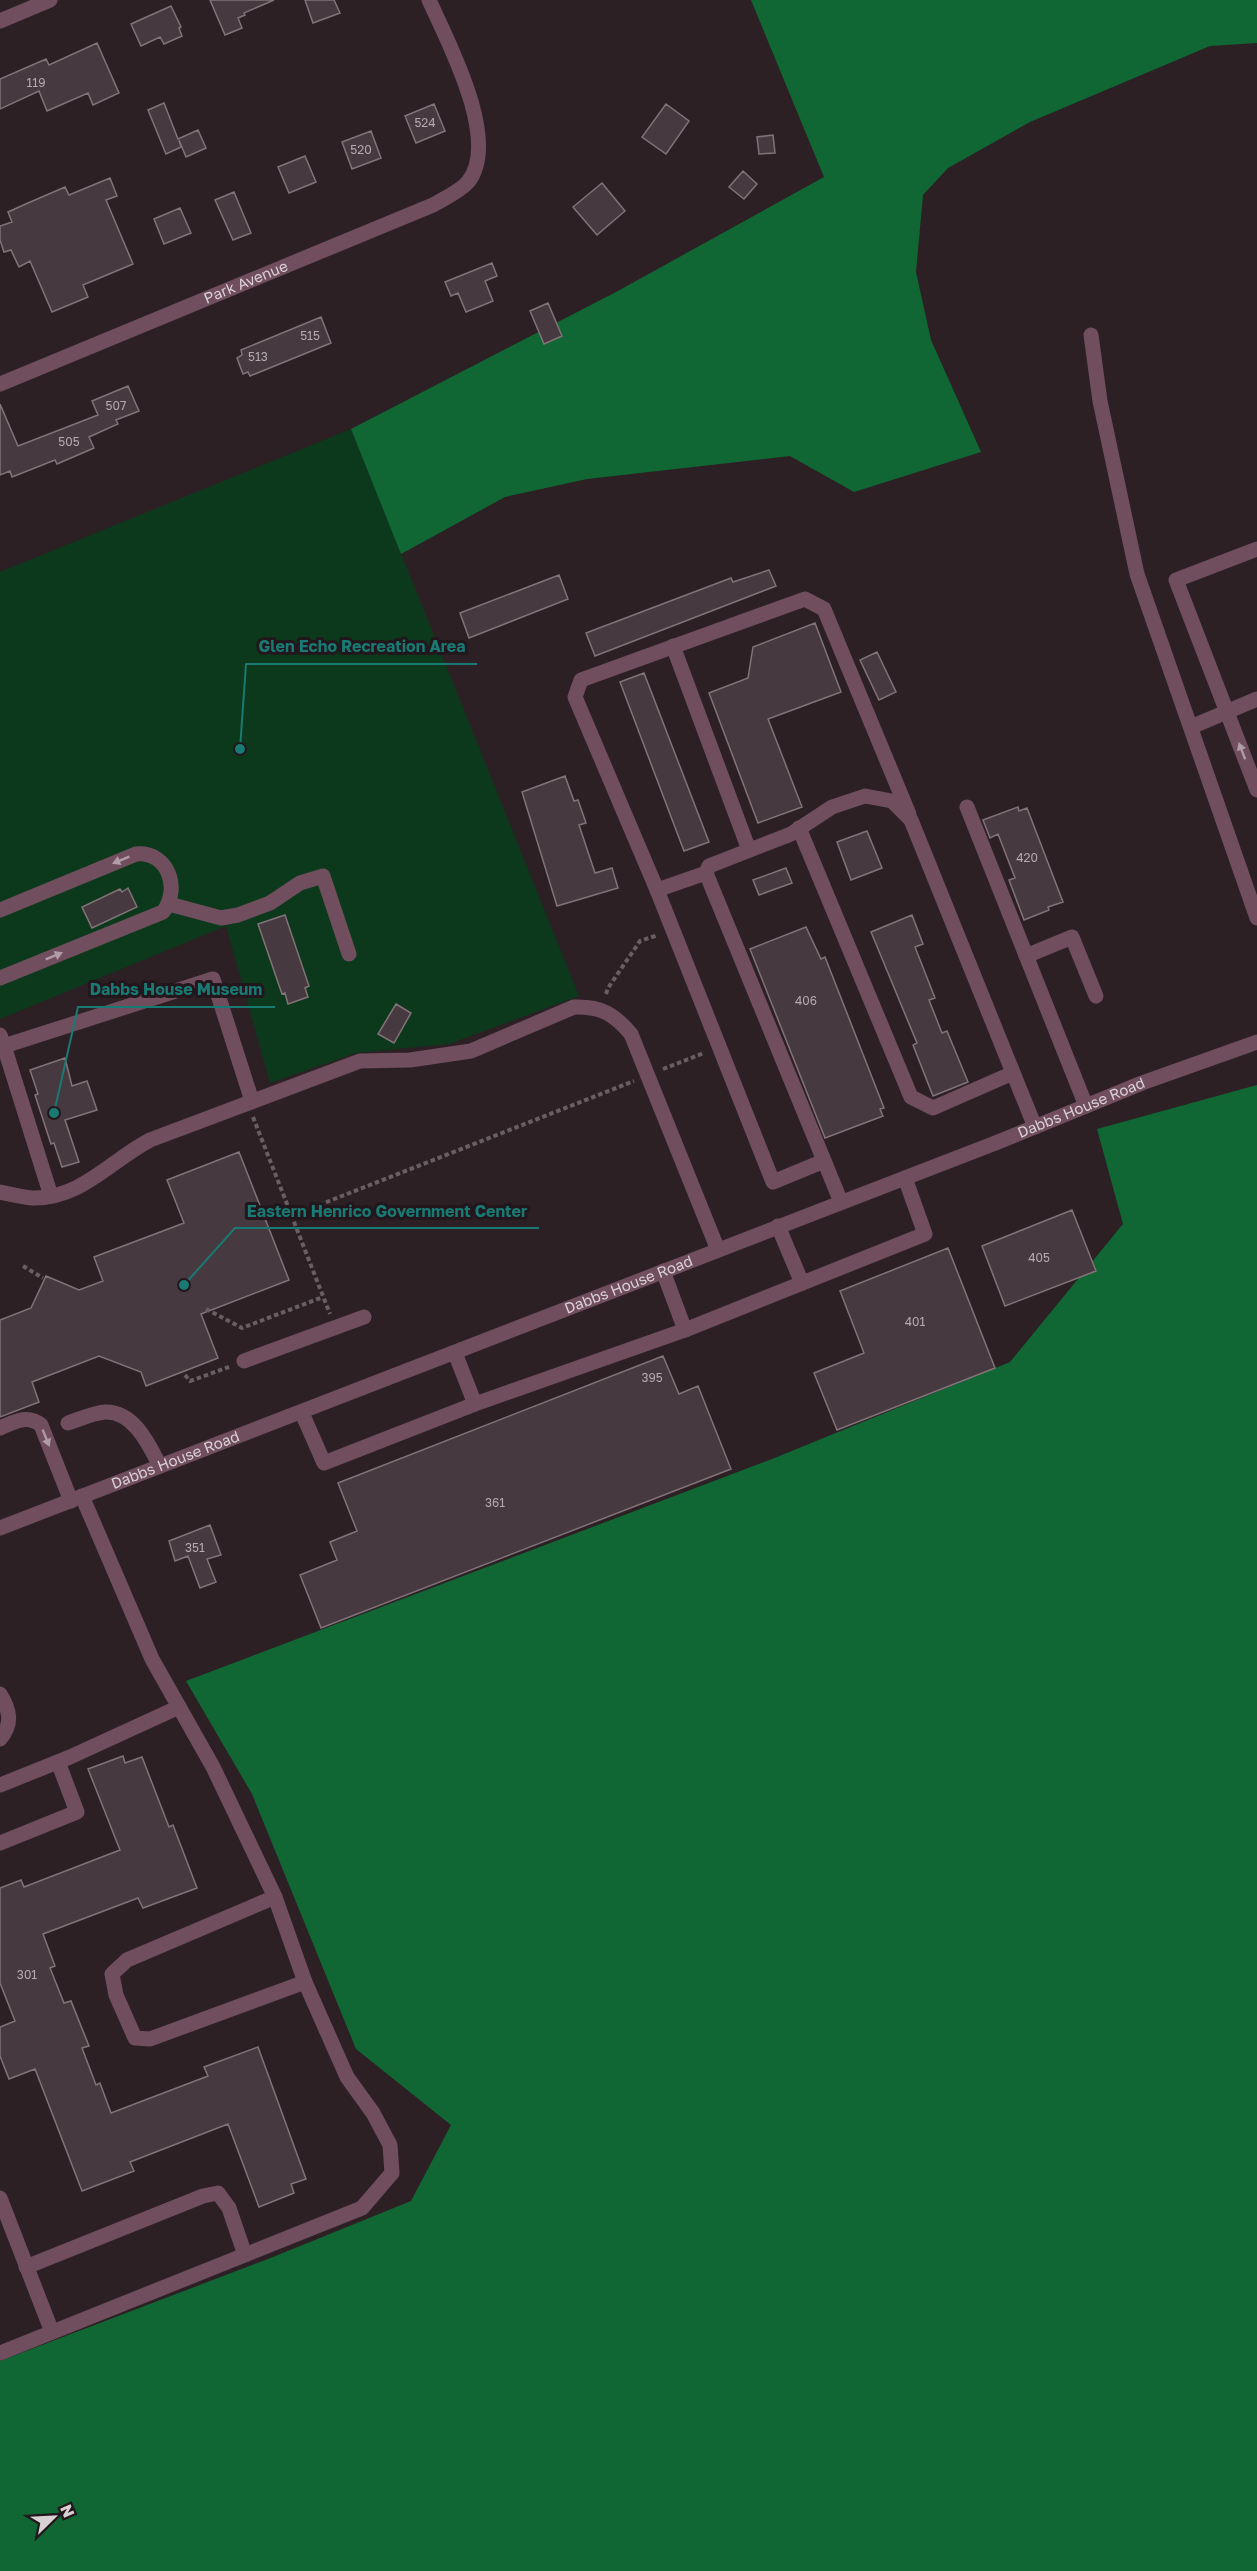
<svg xmlns="http://www.w3.org/2000/svg" width="1257" height="2571" font-family="'Golos Text',sans-serif">
	<style>
		.green { fill: #0c391c }
		.forest { fill: #106733 }
		.building { fill: #46393f; stroke: #827379; stroke-width: 1.5 }
		.lines { fill: none; stroke-linecap: round; stroke-linejoin: round }
		.path { stroke: #695e62; stroke-width: 4; stroke-dasharray: 4.5 3; stroke-linecap: butt }
		.minor { stroke: #704e5e; stroke-width: 15 }
		.oneway { fill: #af9ca5 }
		.labels { text-anchor: middle; stroke-width: 6; stroke-linejoin: round; paint-order: stroke }
		.number-label { font-size: 12px; fill: #b4aaaf }
		.street-label { font-size: 15px; fill: #d9d0d4; stroke: #22171c }
		.leader { fill: none; stroke: #197a73; stroke-width: 2 }
		.callout-dot { fill: #197a73; stroke: #22171c; stroke-width: 2 }
		.callout-label { font-size: 16px; text-anchor: middle; font-weight: bold; fill: #197a73; stroke: #22171c; stroke-width: 6; stroke-linejoin: round; paint-order: stroke }
	</style>
	<rect width="100%" height="100%" fill="#2c2025"/>
	<path class="green" d="M351 429 579 996 449 1044 356 1053 270 1083 226 926 0 1019V572Z"/>
	<path class="forest" d="M751 0H1257V43L1210 46 1030 122 948 168 923 195 916 272 931 340 981 452 854 492 790 456 587 479 505 497 401 554 351 429 616 292 824 177Z
		M1257 1085V2571H0V2361L268 2259 411 2201 451 2125 356 2049 252 1794 186 1681 772 1459 1010 1362 1123 1224 1097 1129Z"/>
	<path class="building" d="M210 0H274L244 13 245 15 238 18 242 28 225 35Z
		M305 0H334L340 13 313 23Z
		M171 6 181 27 179 28 182 36 164 44 160 37 141 46 131 24Z
		M97 43 119 93 93 105 88 93 47 111 39 91 0 109V79L46 59 49 65Z
		M164 103 178 139 198 130 206 148 186 157 179 140 181 147 166 154 148 110Z
		M434 104 445 131 416 143 405 116Z
		M666 104 689 121 666 154 642 137Z
		M371 131 381 158 352 169 342 142Z
		M773 135 775 153 759 154 757 137Z
		M305 156 316 182 289 193 278 167Z
		M743 171 757 184 744 199 729 187Z
		M110 178 117 196 106 200 133 264 83 285 88 297 52 312 30 261 19 267 11 250 4 252 0 240V226L12 222 8 212 28 203 65 187 69 195Z
		M602 183 625 211 597 235 573 207Z
		M234 192 251 233 233 240 215 200Z
		M180 208 191 233 164 244 154 219Z
		M492 263 497 276 485 281 493 301 466 312 458 293 451 296 445 282Z
		M548 303 562 336 544 344 530 311Z
		M321 317 331 343 250 376 248 372 243 374 237 358 242 355 241 350Z
		M128 386 139 411 116 420 118 424 89 437 94 448 57 464 55 460 12 477 10 471 0 475V404L18 446 98 415 92 401Z
		M769 570 776 586 595 656 586 633 731 578 733 582Z
		M559 575 568 599 469 638 460 613Z
		M815 623 841 692 768 719 802 807 758 823 709 693 748 678 753 647Z
		M877 652 896 692 879 700 860 660Z
		M644 673 709 842 684 851 620 682Z
		M565 776 574 801 578 800 586 823 579 825 595 873 612 868 618 888 557 906 522 792Z
		M1018 807 1019 811 1027 808 1063 902 1048 907 1049 910 1024 920 1009 880 1015 878 998 834 990 838 983 820Z
		M867 831 882 868 851 880 837 842Z
		M786 868 792 883 759 895 753 880Z
		M128 888 137 907 92 928 82 907 120 889 122 892Z
		M285 915 309 986 305 988 308 997 288 1004 285 993 282 994 258 924Z
		M912 915 923 944 915 947 935 998 929 1000 942 1033 947 1031 968 1082 933 1096 913 1045 917 1043 871 932Z
		M806 927 821 959 825 957 884 1108 880 1109 883 1116 825 1138 750 949Z
		M396 1004 411 1013 394 1043 378 1034Z
		M65 1058 72 1086 87 1081 97 1110 65 1120 79 1162 62 1167 54 1143 51 1144 35 1095 38 1094 30 1070Z
		M239 1152 289 1280 201 1314 218 1358 146 1386 141 1372 99 1356 32 1382 39 1402 0 1417V1320L31 1308 46 1276 79 1290 103 1281 94 1257 184 1223 167 1180Z
		M1072 1210 1096 1271 1005 1306 982 1246Z
		M948 1248 995 1368 837 1430 814 1373 864 1353 840 1291Z
		M663 1356 679 1394 698 1386 731 1469 321 1628 300 1575 337 1560 330 1542 357 1531 338 1483Z
		M210 1525 221 1555 207 1559 216 1582 200 1588 188 1556 175 1561 169 1541Z
		M123 1756 125 1763 142 1757 169 1827 173 1825 197 1888 143 1908 138 1898 43 1934 55 1966 50 1968 64 2003 71 2001 89 2046 82 2048 96 2085 100 2083 111 2113 208 2076 204 2067 258 2047 306 2179 291 2184 294 2193 259 2207 228 2124 130 2162 134 2171 82 2191 35 2069 9 2079 0 2056V2027L15 2021 0 1983V1888L21 1880 24 1887 120 1850 88 1769Z"/>
	<g class="lines">
		<path class="path" d="M606 994 608 988 640 941 658 935
			M663 1069 704 1053
			M253 1117 330 1314
			M319 1205 634 1081
			M23 1266 43 1278
			M206 1309 242 1328 323 1297
			M185 1375 190 1381 229 1367"/>
		<g class="minor">
			<path d="M0 21 50 0"/>
			<path d="M1091 335 1100 401 1137 574 1257 918"/>
			<path id="s1" d="M0 384 433 205C445 198 459 192 468 182 501 141 448 42 429 0"/>
			<path d="M1257 549 1176 580 1257 790"/>
			<path d="M673 646 749 850"/>
			<path d="M1191 727 1257 699"/>
			<path d="M967 807 1086 1106"/>
			<path d="M799 828 911 1097 933 1108 1013 1073"/>
			<path d="M706 873 657 890 773 1182 824 1161"/>
			<path d="M657 890 575 697 581 680 805 599 824 609 909 814"/>
			<path d="M169 904 221 918 238 915 270 903 300 883 323 876 349 954"/>
			<path d="M0 910 136 854C168 851 181 889 163 912L0 978"/>
			<path d="M1026 956 1072 937 1096 996"/>
			<path d="M0 1035 4 1046 213 979 252 1101"/>
			<path d="M0 1049 4 1046 51 1196"/>
			<path d="M0 1192C10 1194 21 1197 32 1198 81 1199 110 1161 150 1140L360 1061 410 1060 471 1051 574 1007C601 1006 614 1014 631 1034L718 1250"/>
			<path d="M841 1202 706 873 709 866 791 834 832 807 865 796 892 801 911 820 1035 1127"/>
			<path d="M778 1226 802 1283"/>
			<path d="M685 1330 925 1234 905 1178"/>
			<path d="M455 1353 475 1404"/>
			<path d="M244 1361 364 1317"/>
			<path d="M302 1413 324 1463 475 1404 685 1330 663 1271"/>
			<path d="M68 1423C80 1419 93 1413 105 1412 134 1411 149 1445 160 1466"/>
			<path d="M0 1428C14 1422 27 1414 41 1425L71 1501"/>
			<path id="s2" d="M0 1528 998 1142 1142 1083 1257 1042"/>
			<path d="M0 1694C10 1710 13 1724 0 1739"/>
			<path d="M0 1785 70 1757 179 1707"/>
			<path d="M0 1843 77 1812 58 1762"/>
			<path d="M275 1897 127 1960 112 1974 116 1995 135 2038 150 2039 305 1982"/>
			<path d="M0 2198 52 2332"/>
			<path d="M26 2267 203 2196 218 2193 229 2208 245 2255"/>
			<path d="M0 2353 362 2208 392 2173 390 2145 373 2113 347 2077 305 1982 275 1897 213 1767 152 1659 82 1496"/>
		</g>
	</g>
	<defs><path id="oneway-solid" d="M-6-.8H1V-3.2L6.5 0L1 3.2V.8H-6Z" transform="scale(1.5)"/></defs>
	<g class="oneway">
		<use href="#oneway-solid" transform="translate(1242 751) rotate(-111)"/>
		<use href="#oneway-solid" transform="translate(121 860) rotate(158)"/>
		<use href="#oneway-solid" transform="translate(54 956) rotate(-22)"/>
		<use href="#oneway-solid" transform="translate(46 1438) rotate(68)"/>
	</g>
	<g class="labels">
		<g class="number-label">
			<text x="36" y="87">119</text>
			<text x="425" y="127">524</text>
			<text x="361" y="154">520</text>
			<text x="310" y="340">515</text>
			<text x="258" y="361">513</text>
			<text x="116" y="410">507</text>
			<text x="69" y="446">505</text>
			<text x="1027" y="862">420</text>
			<text x="806" y="1005">406</text>
			<text x="1039" y="1262">405</text>
			<text x="915" y="1326">401</text>
			<text x="652" y="1382">395</text>
			<text x="495" y="1507">361</text>
			<text x="195" y="1552">351</text>
			<text x="27" y="1979">301</text>
		</g>
		<g class="street-label">
			<text dy="5" stroke="none"><textPath href="#s1" startOffset="266">Park Avenue</textPath></text>
			<text dy="5" stroke="none"><textPath href="#s2" startOffset="1160">Dabbs House Road</textPath></text>
			<text dy="5" stroke="none"><textPath href="#s2" startOffset="674">Dabbs House Road</textPath></text>
			<text dy="5" stroke="none"><textPath href="#s2" startOffset="188">Dabbs House Road</textPath></text>
		</g>
	</g>
	<path class="leader" d="M240 749L246 664H477M54 1113L78 1007H275M184 1285L235 1228H539"/>
	<g class="callout-dot">
		<circle cx="240" cy="749" r="6"/>
		<circle cx="54" cy="1113" r="6"/>
		<circle cx="184" cy="1285" r="6"/>
	</g>
	<g class="callout-label">
		<text x="362" y="652">Glen Echo Recreation Area</text>
		<text x="176" y="995">Dabbs House Museum</text>
		<text x="387" y="1217">Eastern Henrico Government Center</text>
	</g>
	<g transform="translate(54 2517) rotate(66)" stroke="#22171c" stroke-width="4.5" paint-order="stroke">
	<path d="M0-4.5L10 22L0 15L-10 22Z" fill="#d9d0d4"/>
	<text y="-9" font-size="16" font-weight="bold" text-anchor="middle" fill="#d9d0d4">N</text>
	</g>
</svg>
